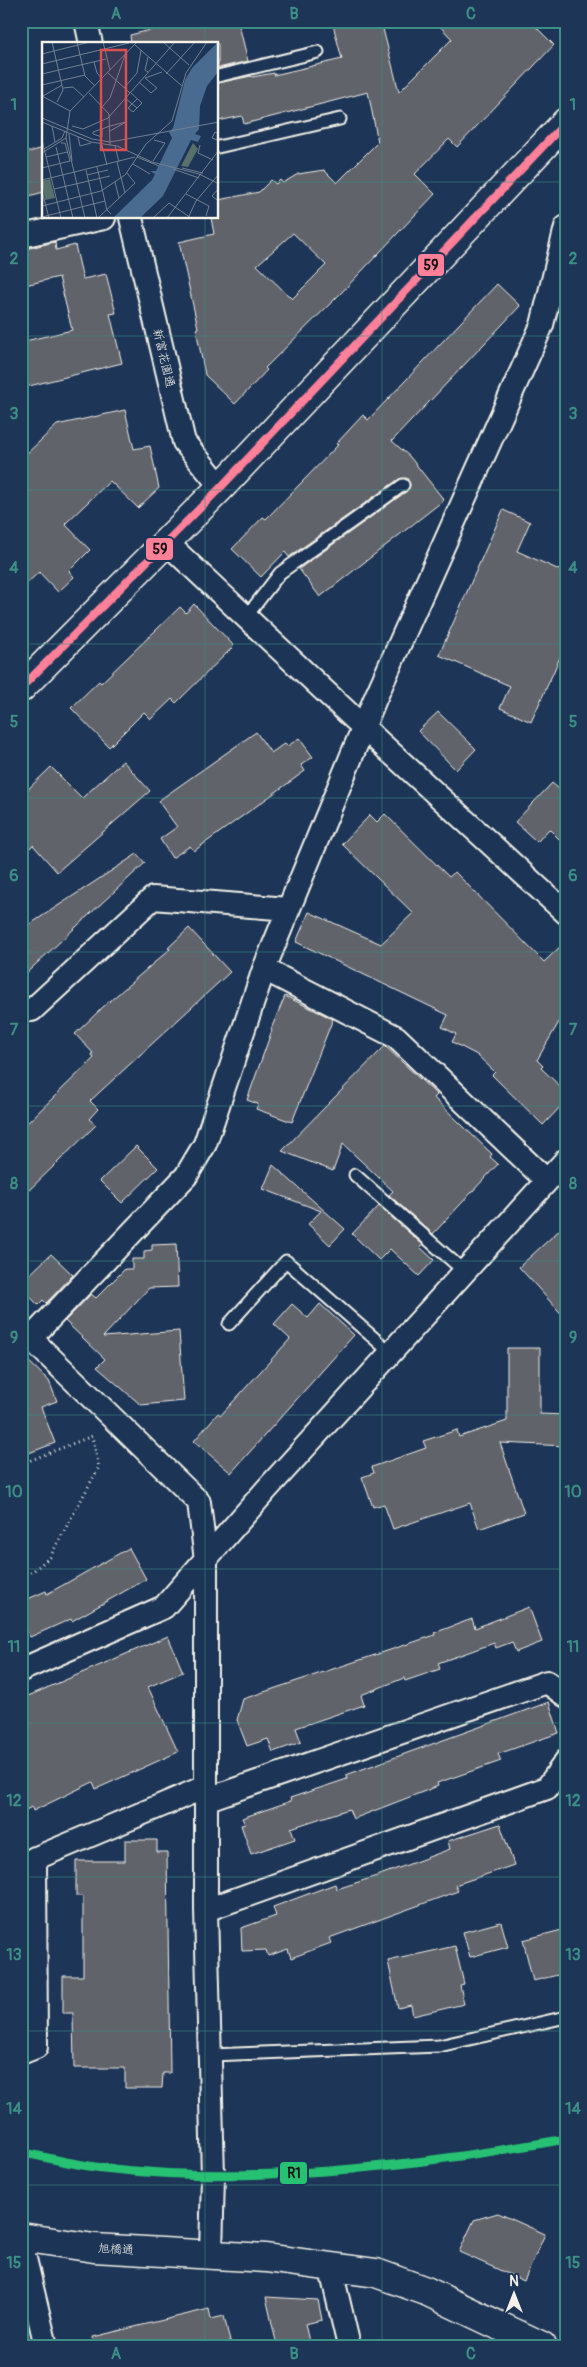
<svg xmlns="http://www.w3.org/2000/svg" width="587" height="2367" font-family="Pangolin,'Klee One',sans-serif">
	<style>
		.building { fill: #61646b; stroke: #f4f1e8; fill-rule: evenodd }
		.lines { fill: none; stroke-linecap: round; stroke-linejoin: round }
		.lane-casing { stroke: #f4f1e8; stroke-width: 15 }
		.street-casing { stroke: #f4f1e8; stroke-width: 26 }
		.secondary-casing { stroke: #f4f1e8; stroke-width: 31 }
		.path { stroke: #f4f1e8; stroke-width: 3; stroke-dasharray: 1 4; stroke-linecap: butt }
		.lane { stroke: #1d3557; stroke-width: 11 }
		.street { stroke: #1d3557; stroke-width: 22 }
		.secondary { stroke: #1d3557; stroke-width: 28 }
		.bus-1-casing { stroke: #1d3557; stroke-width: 11 }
		.bus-1 { stroke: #ff8098; stroke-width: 8 }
		.rail-1-casing { stroke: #1d3557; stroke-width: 12 }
		.rail-1 { stroke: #26c172; stroke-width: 9 }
		.grid { fill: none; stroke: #3d8f86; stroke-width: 1; stroke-opacity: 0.55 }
		.labels { text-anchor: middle; stroke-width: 4; stroke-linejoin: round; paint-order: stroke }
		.street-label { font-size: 12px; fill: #f4f1e8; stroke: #1d3557 }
		.inset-road { fill: none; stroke: #738091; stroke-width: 1 }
		.view { fill: #dc504e; fill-opacity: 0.15; stroke: #dc504e; stroke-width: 2.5 }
		.inset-edge { fill: none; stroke: #f4f1e8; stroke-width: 2.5 }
		.line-badge { stroke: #1d3557; stroke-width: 2 }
		.pale-badge-label { font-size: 14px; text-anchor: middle; font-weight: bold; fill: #111 }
		.neatline { fill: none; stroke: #3d8f86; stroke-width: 2 }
		.grid-label { font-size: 16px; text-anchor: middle; font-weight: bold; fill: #3d8f86 }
	</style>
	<rect width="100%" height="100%" fill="#1d3557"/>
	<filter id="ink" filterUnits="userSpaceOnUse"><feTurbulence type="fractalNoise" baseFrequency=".02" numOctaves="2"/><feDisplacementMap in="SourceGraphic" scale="10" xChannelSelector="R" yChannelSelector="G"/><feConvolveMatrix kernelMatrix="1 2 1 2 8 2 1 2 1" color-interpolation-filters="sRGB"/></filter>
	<g filter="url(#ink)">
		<path class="building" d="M188 21H238L248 61 218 68V44H131L130 35Z
			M332 21H381L399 92 452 39 435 21H530L554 45 457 147 449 139 415 174 435 194 341 293 265 368 267 370 235 404 205 375 196 329 198 328 179 242 214 234 211 218H218V200L259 192 271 180 276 184 280 180 283 183 298 174 324 170 337 183 378 142 368 92 244 124 242 116 218 121V83L251 76 252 77 274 73V75L342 59ZM293 233 326 265 292 299 257 265Z
			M44 148V192L21 198V154Z
			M55 242 56 250 75 245 83 279 106 274 116 313 110 314 122 363 21 388V342L72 330 59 277 21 286V250Z
			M497 284 520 306 392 441 410 457 444 500 320 597 299 569 407 491 410 485 407 478 399 479 289 557 285 552 261 577 232 549 263 517 266 519 338 445 336 444 363 415 368 420Z
			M125 410 134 449 150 446 159 488 138 508 110 481 65 524 90 550 69 571 74 577 58 592 39 572 21 589V459L57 425Z
			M503 510 530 522 517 551 566 573V644L531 722 500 708 510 686 439 655Z
			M194 604 234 646 176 703 172 699 151 719 144 712 109 747 71 708 99 681 101 683 180 607 186 613Z
			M438 712 476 749 456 770 418 731Z
			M256 732 271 753 285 743 288 746 299 738 313 757 301 765 305 771 194 851 190 846 172 858 160 839 177 827 158 801Z
			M123 761 150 791 57 872 33 845 21 856V796L51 767 82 798Z
			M552 783 566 795V846L549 829 537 842 515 822Z
			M385 814 449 877 455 872 544 962 566 941V1010L537 1060 543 1066 541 1068 566 1092V1101L543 1125 492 1075 495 1072 477 1055 452 1042 456 1034 442 1027 448 1015 296 942 309 912 381 944 413 913 342 844 370 815 377 822Z
			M137 854 145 863 21 978V930Z
			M189 928 230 972 90 1101 98 1109 89 1119 96 1125 21 1198V1129L94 1058 91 1054 93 1053 75 1034 103 1007 170 949 168 948Z
			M285 996 333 1019 292 1122 256 1109 258 1104 247 1100 272 1030 271 1029Z
			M385 1046 437 1095 434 1098 492 1154 490 1157 498 1164 433 1234 389 1195 393 1191 343 1144 333 1171 282 1151Z
			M136 1146 158 1168 122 1203 100 1181Z
			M273 1165 345 1229 330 1245 308 1224 321 1211 263 1189Z
			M379 1206 423 1245 420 1247 434 1260 419 1276 390 1249 379 1260 352 1234Z
			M566 1224V1319L519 1267Z
			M176 1244 178 1287 149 1288 103 1337 179 1331 184 1401 141 1405 97 1367 105 1359 65 1321 91 1294 96 1298 125 1269H132V1259H144V1251L152 1250V1245Z
			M51 1254 73 1275 46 1303 43 1300 38 1305 21 1287V1283Z
			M292 1304 308 1318 320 1304 354 1335 231 1473 194 1441 218 1413 221 1415 290 1339 274 1324Z
			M507 1348H540V1414L566 1415V1446L500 1443 524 1513 479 1529 470 1503 393 1529 384 1504 373 1507 362 1477 374 1473 372 1467 426 1448 423 1441 457 1430 459 1437 507 1421Z
			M21 1354 49 1381 57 1401 41 1407 55 1443 21 1456Z
			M129 1548 146 1579 72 1621 71 1619 30 1637 21 1618V1602L46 1591 47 1594Z
			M529 1607 542 1642 516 1652 512 1642 496 1648 494 1643 438 1663 440 1669 405 1681 404 1678 361 1695 364 1705 296 1728 301 1742 273 1752 268 1739 247 1746 237 1720 243 1699 435 1635 434 1633 472 1619 475 1628Z
			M168 1636 183 1672 148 1687 178 1752 96 1789 93 1782 33 1811 32 1807 21 1812V1699Z
			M549 1702 559 1733 498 1754 501 1761 437 1783 438 1786 353 1819 349 1809 291 1828 295 1839 251 1854 241 1825 245 1824 242 1818 291 1801 290 1798 347 1779 346 1775Z
			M500 1824 514 1865 455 1885 458 1891 329 1938 331 1943 291 1958 288 1949 268 1956 266 1950 242 1951 241 1928 276 1916 273 1907 335 1884 337 1889 380 1875 450 1849 448 1841Z
			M125 1840H157V1852H167L170 2073H163L162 2088H125V2068H74L73 2013H63V1976H83V1896H76V1861H125Z
			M501 1922 508 1947 470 1957 463 1932Z
			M562 1930 563 1935 566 1934V1973L533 1981 523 1940Z
			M455 1946 464 1984 460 1985 464 2004 413 2016 411 2005 398 2008 388 1961Z
			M498 2213 545 2234 524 2281 459 2252 474 2220Z
			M266 2297 318 2300 322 2320 305 2324 310 2346H277Z
			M209 2309 211 2319 224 2316 231 2346H94L93 2337Z"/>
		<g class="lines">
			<g class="lane-casing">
				<path id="lane" d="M218 76 318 52
					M218 147 340 119
					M246 617 280 573 403 485
					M355 1175 465 1272
					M229 1324 286 1261 391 1353
					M211 2055 439 2046 566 2017"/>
			</g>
			<g class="street-casing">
				<path id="street" d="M86 21 91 44
					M131 218 184 442 221 487
					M21 236 104 218
					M167 543 364 728 566 913
					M264 969 396 1037 547 1181
					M32 1010 153 898 288 909
					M21 1329 199 1502 206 1561V1910L213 2176 211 2253
					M31 1338 186 1176 205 1144 264 969 375 699 542 325 566 227
					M21 1670 164 1607 266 1490 566 1160
					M205 1800 547 1682 566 1696
					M22 1864 205 1787
					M206 1910 547 1788 566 1761
					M21 2053 36 2047 35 1858
					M21 2242 46 2346
					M330 2266 349 2346"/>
			</g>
			<g class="secondary-casing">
				<path id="secondary" d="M21 688 221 487 566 122
					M21 2237 94 2248 266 2258 376 2273 426 2291 542 2346"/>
			</g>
			<path class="path" d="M21 1464 92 1436 99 1467 50 1557 21 1581"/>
			<use href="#lane" class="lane"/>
			<use href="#street" class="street"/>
			<use href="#secondary" class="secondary"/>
			<g class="bus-1-casing">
				<path id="bus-1" d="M21 688 221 487 566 122"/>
			</g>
			<use href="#bus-1" class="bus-1"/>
			<g class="rail-1-casing">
				<path id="rail-1" d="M21 2152C48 2158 76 2165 103 2168 257 2186 414 2166 566 2139"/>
			</g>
			<use href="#rail-1" class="rail-1"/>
		</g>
	</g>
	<path class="grid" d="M205 21V44M382 21V2346M21 182H44M218 182H566M205 218V2346M21 336H566M21 490H566M21 644H566M21 798H566M21 952H566M21 1106H566M21 1261H566M21 1415H566M21 1569H566M21 1723H566M21 1877H566M21 2031H566M21 2185H566"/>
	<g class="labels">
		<g class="street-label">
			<text transform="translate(164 358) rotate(77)" y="4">新富花園通</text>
			<text transform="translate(116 2249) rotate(3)" y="4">旭橋通</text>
		</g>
	</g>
	<g transform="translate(42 42)">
		<rect width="176" height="176" fill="#1d3557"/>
		<path d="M151 101 156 107 146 125 139 124ZM8 137 13 156 3 158 0 139Z" fill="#596f6c"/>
		<path d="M176 0V30L165 44 158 64 157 87 153 92 159 94 156 100 149 98 121 154 98 176H71L110 138 113 132 108 129H114L130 96 127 90 131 86 143 38 150 26Z" fill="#496b90"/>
		<path class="inset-road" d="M10 0 21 48 15 60M35 0 43 34 53 44M61 0 68 28M121 0 147 23M93 3 140 44M0 12 48 0M106 15 103 28 106 30M52 20 55 31 60 37M0 22 87 1M66 31 88 51M0 32 64 17M124 32 153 0M103 36 120 30M97 40 109 51 115 46 103 36M0 43 43 33M21 46 31 45 42 55M82 46 95 31 99 8M47 51 67 72 68 103M89 51 100 61 91 70 86 66 95 57M0 54 28 69 24 96 0 111M1 54 20 43M83 56 95 66M60 65 68 56 83 13M28 69 95 0M0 76 50 97 68 100 177 80M0 80 49 100 75 104 110 120 157 132 175 141M10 84 13 100M30 84 41 87 66 76 133 0M60 87V95L51 92V90L60 87 68 84M68 89 84 80 68 84M27 92 30 119M177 92 173 90 170 96 175 98 177 95M36 95 38 104 49 101M24 96 43 176M0 98 19 176M19 101H23L28 119M60 103 65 123M158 103 156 111 171 118M73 104 77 120M14 105 31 176M2 107 20 96 23 89M4 115 25 110M95 115 117 124M111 119 123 101 112 98M75 120 83 151M91 122 108 132M55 125 65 168 69 172M0 126 28 119M140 126 161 131M131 127 157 136M44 128 55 176M45 133 66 128M0 138 93 115M73 140 77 156M12 147 68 134M0 149 7 176M144 152 167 164 164 174M175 158 170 154 177 146M0 164 59 149 83 133 104 102 130 79 144 31 165 0M0 175 63 159M56 176 93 141 85 131M111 176 127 161 149 176M125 176 177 108M146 176 154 159 177 132M150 176H173"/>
		<path class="view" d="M59 8H84V108H59Z"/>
		<rect width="176" height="176" class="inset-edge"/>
	</g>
	<g class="line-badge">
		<rect x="417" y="253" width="28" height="24" rx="5" fill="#ff8098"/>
		<rect x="145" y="537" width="29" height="24" rx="5" fill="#ff8098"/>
		<rect x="279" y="2161" width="29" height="24" rx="5" fill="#26c172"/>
	</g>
	<g class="pale-badge-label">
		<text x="431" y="270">59</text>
		<text x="160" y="554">59</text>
		<text x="294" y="2178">R1</text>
	</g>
	<rect width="587" height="2367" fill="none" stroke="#1d3557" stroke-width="55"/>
	<g transform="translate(514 2294)" stroke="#1d3557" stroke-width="4" paint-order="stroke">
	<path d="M0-4L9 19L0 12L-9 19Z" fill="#f4f1e8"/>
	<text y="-8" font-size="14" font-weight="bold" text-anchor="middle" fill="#f4f1e8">N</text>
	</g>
	<rect x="28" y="28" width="532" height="2312" class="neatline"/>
	<g class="grid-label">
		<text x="116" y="19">A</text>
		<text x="294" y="19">B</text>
		<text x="471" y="19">C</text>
		<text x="14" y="110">1</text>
		<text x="573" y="110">1</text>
		<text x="14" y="264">2</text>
		<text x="573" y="264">2</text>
		<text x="14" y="419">3</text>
		<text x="573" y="419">3</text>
		<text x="14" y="573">4</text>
		<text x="573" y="573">4</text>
		<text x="14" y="727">5</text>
		<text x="573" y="727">5</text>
		<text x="14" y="881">6</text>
		<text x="573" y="881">6</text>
		<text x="14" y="1035">7</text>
		<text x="573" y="1035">7</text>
		<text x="14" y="1189">8</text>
		<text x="573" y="1189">8</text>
		<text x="14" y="1343">9</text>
		<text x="573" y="1343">9</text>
		<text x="14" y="1497">10</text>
		<text x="573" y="1497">10</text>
		<text x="14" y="1652">11</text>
		<text x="573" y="1652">11</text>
		<text x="14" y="1806">12</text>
		<text x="573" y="1806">12</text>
		<text x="14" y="1960">13</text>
		<text x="573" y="1960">13</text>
		<text x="14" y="2114">14</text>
		<text x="573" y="2114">14</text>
		<text x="14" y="2268">15</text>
		<text x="573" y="2268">15</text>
		<text x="116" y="2359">A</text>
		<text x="294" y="2359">B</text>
		<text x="471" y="2359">C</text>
	</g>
</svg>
